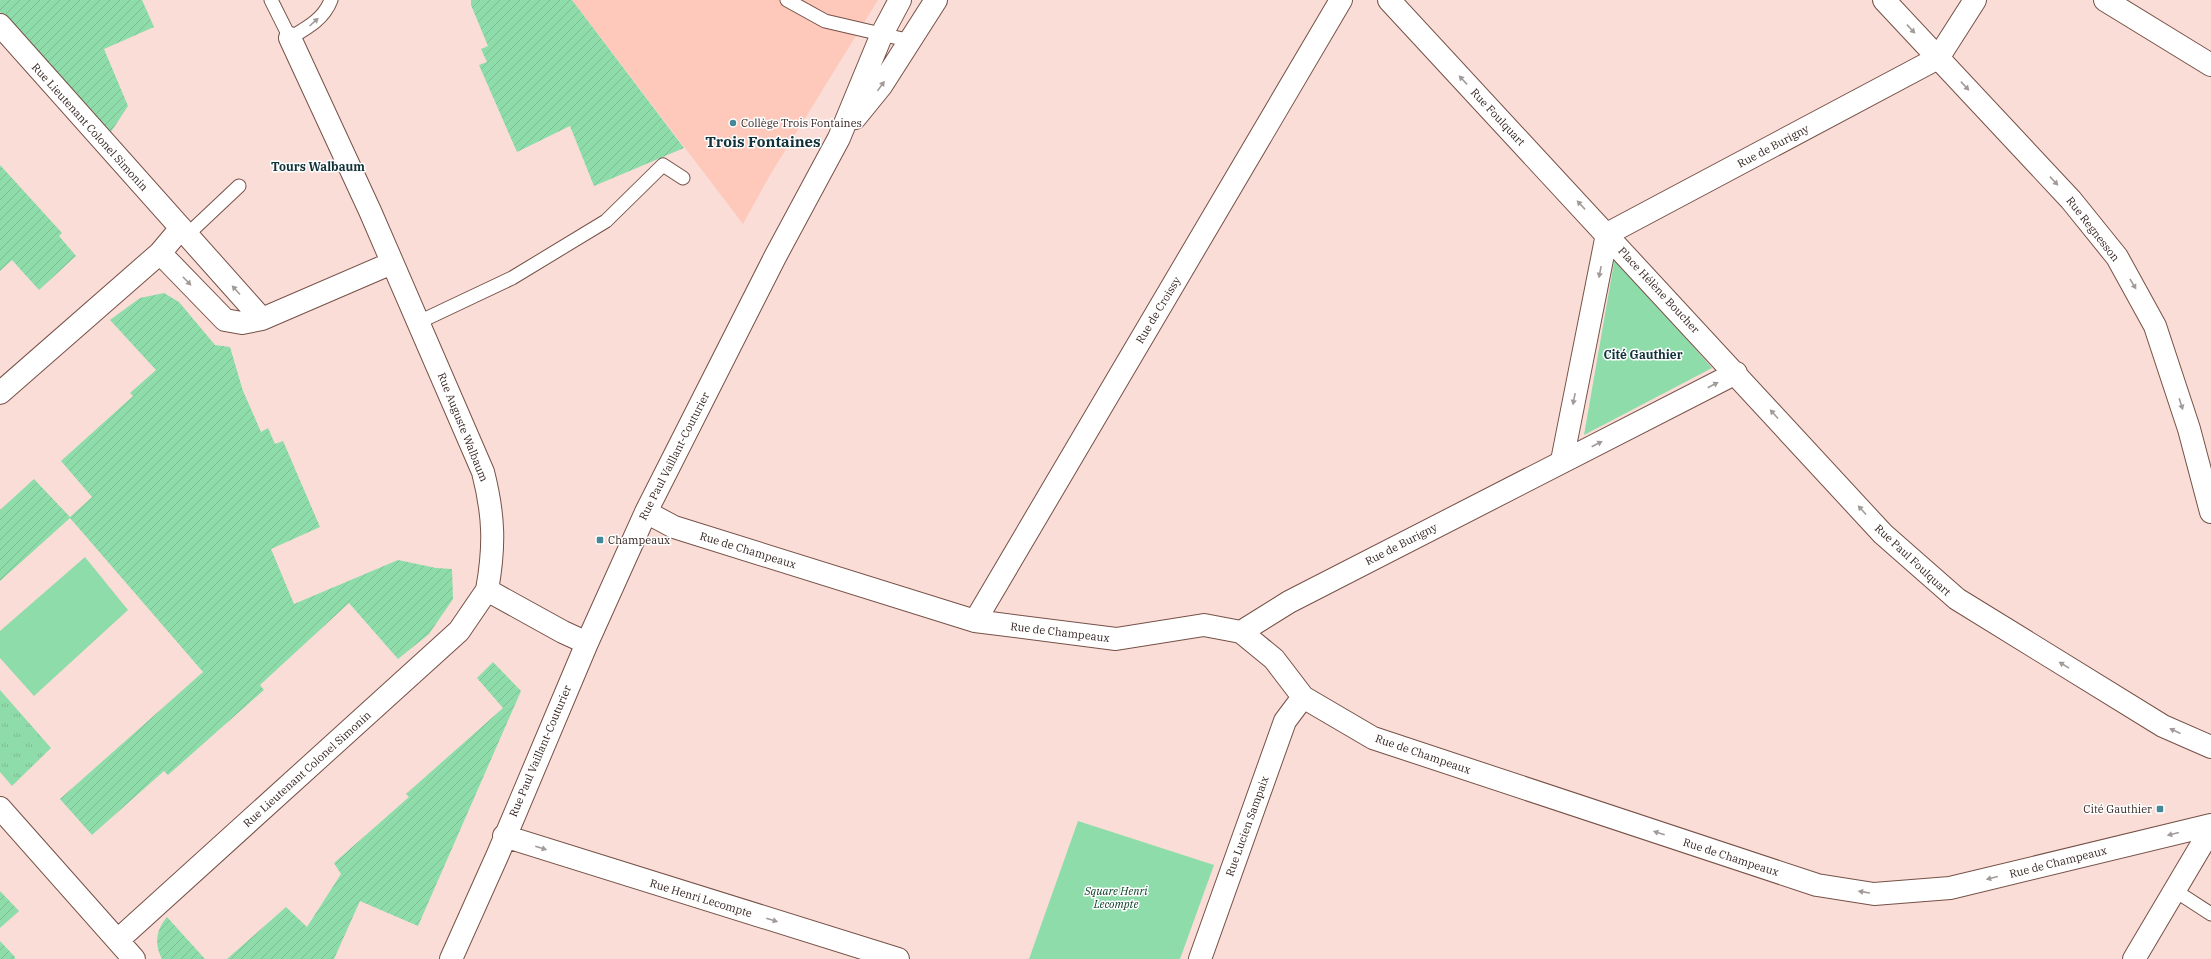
<svg xmlns="http://www.w3.org/2000/svg" width="2211" height="959" font-family="'IBM Plex Serif',serif">
	<style>
		.built { fill: #fec9bb }
		.grass { fill: url(#grass-tufts) }
		.park { fill: #8fdcab }
		.garden { fill: url(#garden-furrows) }
		.lines { fill: none; stroke-linecap: round; stroke-linejoin: round }
		.service-casing { stroke: #765147; stroke-width: 15 }
		.minor-casing { stroke: #765147; stroke-width: 24 }
		.secondary-casing { stroke: #765147; stroke-width: 24 }
		.service { stroke: #fff; stroke-width: 13 }
		.minor { stroke: #fff; stroke-width: 22 }
		.secondary { stroke: #fff; stroke-width: 22 }
		.oneway { fill: #a19a98 }
		.poi-dot { fill: #458898; stroke: #fff; stroke-width: 1.5 }
		.labels { text-anchor: middle; stroke-width: 3; stroke-linejoin: round; paint-order: stroke }
		.street-label { font-size: 11px; fill: #2f1f1b; stroke: #fff }
		.poi-label { font-size: 11px; fill: #2f1f1b; stroke: #fff; text-anchor: start }
		.park-label { font-size: 11px; font-style: italic; fill: #033b20; stroke: #fff }
		.neighbourhood-label { font-size: 12px; font-weight: bold; fill: #113239; stroke: #fff }
		.district-label { font-size: 15px; font-weight: bold; fill: #113239; stroke: #fff }
	</style>
	<defs>
		<pattern id="grass-tufts" width="24" height="20" patternUnits="userSpaceOnUse"><rect width="24" height="20" fill="#8fdcab"/><path d="M3 7l-1-3M5 7V3M7 7l1-3M15 17l-1-3M17 17v-4M19 17l1-3" fill="none" stroke="#7cbc93"/></pattern>
		<pattern id="garden-furrows" width="10" height="10" patternUnits="userSpaceOnUse"><rect width="10" height="10" fill="#8fdcab"/><path d="M-1 1l2-2M0 10L10 0M9 11l2-2" fill="none" stroke="#7cbc93"/></pattern>
	</defs>
	<rect width="100%" height="100%" fill="#f9ddd6"/>
	<path class="built" d="M572 0H878L770 175 743 224Z"/>
	<path class="grass" d="M0 690 51 748 12 786 0 772Z"/>
	<path class="park" d="M1615 257 1712 368 1584 435Z
		M85 557 128 610 34 696 0 658V631Z
		M1078 821 1214 865 1180 959H1029Z"/>
	<path class="garden" d="M0 0H142L154 27 104 49 128 106 109 135 0 12Z
		M471 0H572L684 148 594 186 570 126 517 152 479 65 487 62 481 49 488 46 471 5Z
		M0 165 62 233 59 236 76 256 39 290 12 260 0 271Z
		M164 293 179 302 215 345 230 347 243 391 261 432 268 428 275 444 283 441 320 527 271 549 294 604 398 560 436 568 452 569 453 599 429 634 398 659 349 603 260 685 264 690 168 775 164 771 92 835 60 799 203 672 70 518 0 581V510L34 479 70 517 92 497 61 461 133 396 130 393 156 370 110 320 140 298Z
		M493 662 521 691 418 926 360 901 334 959H227L286 907 307 927 341 874 334 863 409 797 406 794 503 708 477 678Z
		M0 891 19 911 0 928Z
		M167 917 205 959H162C154 944 156 930 167 917Z
		M0 941 15 957V959H0Z"/>
	<g class="lines">
		<g class="service-casing">
			<path id="service" d="M271 0 290 38C307 28 324 19 331 0
				M787 0 825 21 911 41
				M187 235 239 186
				M419 322 512 278 606 221 663 165 683 178
				M2174 890 2211 914"/>
		</g>
		<g class="minor-casing">
			<path id="minor" d="M1389 0 1883 534 1957 599 2163 726 2211 747
				M1884 0 2071 200 2117 257 2155 326 2189 429 2211 512
				M2105 0 2211 65
				M0 25 262 319
				M290 38 370 211 483 472C494 515 495 546 487 590L563 632 587 643
				M855 118 881 86 936 0
				M1607 234 1938 58 1975 0
				M160 253 225 320 242 323 262 319 392 263
				M0 393 160 253 181 228
				M1562 461 1607 234
				M646 512 674 527 975 621 1116 639 1204 625 1241 632 1274 659 1303 697 1373 738 1817 885 1874 894 1950 888 2211 825
				M975 621 1341 0
				M1241 632 1289 602 1736 373
				M0 808 134 959
				M504 836 898 959
				M118 940 459 631 487 590
				M451 959 498 854 587 643 646 512 775 257 839 138 882 34 900 0
				M1200 959 1285 721 1303 697"/>
		</g>
		<g class="secondary-casing">
			<path id="secondary" d="M2134 959 2211 829"/>
		</g>
		<use href="#service" class="service"/>
		<use href="#minor" class="minor"/>
		<use href="#secondary" class="secondary"/>
	</g>
	<defs><path id="oneway-solid" d="M-6-.8H1V-3.2L6.5 0L1 3.2V.8H-6Z"/></defs>
	<g class="oneway">
		<use href="#oneway-solid" transform="translate(314 22) rotate(-42)"/>
		<use href="#oneway-solid" transform="translate(1911 29) rotate(47)"/>
		<use href="#oneway-solid" transform="translate(1463 80) rotate(-133)"/>
		<use href="#oneway-solid" transform="translate(881 86) rotate(-54)"/>
		<use href="#oneway-solid" transform="translate(1965 86) rotate(47)"/>
		<use href="#oneway-solid" transform="translate(2054 181) rotate(47)"/>
		<use href="#oneway-solid" transform="translate(1581 205) rotate(-133)"/>
		<use href="#oneway-solid" transform="translate(1600 272) rotate(101)"/>
		<use href="#oneway-solid" transform="translate(187 281) rotate(46)"/>
		<use href="#oneway-solid" transform="translate(2133 284) rotate(59)"/>
		<use href="#oneway-solid" transform="translate(236 290) rotate(-132)"/>
		<use href="#oneway-solid" transform="translate(1713 385) rotate(-27)"/>
		<use href="#oneway-solid" transform="translate(1574 399) rotate(101)"/>
		<use href="#oneway-solid" transform="translate(2181 404) rotate(72)"/>
		<use href="#oneway-solid" transform="translate(1774 414) rotate(-132)"/>
		<use href="#oneway-solid" transform="translate(1597 444) rotate(-27)"/>
		<use href="#oneway-solid" transform="translate(1862 510) rotate(-132)"/>
		<use href="#oneway-solid" transform="translate(2064 665) rotate(-149)"/>
		<use href="#oneway-solid" transform="translate(2175 731) rotate(-156)"/>
		<use href="#oneway-solid" transform="translate(1659 833) rotate(-162)"/>
		<use href="#oneway-solid" transform="translate(2173 834) rotate(166)"/>
		<use href="#oneway-solid" transform="translate(541 848) rotate(17)"/>
		<use href="#oneway-solid" transform="translate(1992 878) rotate(166)"/>
		<use href="#oneway-solid" transform="translate(1864 892) rotate(-171)"/>
		<use href="#oneway-solid" transform="translate(772 920) rotate(17)"/>
	</g>
	<g class="poi-dot">
		<circle cx="733" cy="123" r="4"/>
		<rect x="596" y="536" width="8" height="8" rx="2"/>
		<rect x="2156" y="805" width="8" height="8" rx="2"/>
	</g>
	<g class="labels">
		<g class="street-label">
			<text transform="translate(1498 117) rotate(47)" y="4">Rue Foulquart</text>
			<text transform="translate(90 127) rotate(48)" y="4">Rue Lieutenant Colonel Simonin</text>
			<text transform="translate(1773 146) rotate(-28)" y="4">Rue de Burigny</text>
			<text transform="translate(2093 229) rotate(52)" y="4">Rue Regnesson</text>
			<text transform="translate(1659 290) rotate(47)" y="4">Place Hélène Boucher</text>
			<text transform="translate(1158 310) rotate(-59)" y="4">Rue de Croissy</text>
			<text transform="translate(463 427) rotate(68)" y="4">Rue Auguste Walbaum</text>
			<text transform="translate(674 456) rotate(-63)" y="4">Rue Paul Vaillant-Couturier</text>
			<text transform="translate(1401 544) rotate(-27)" y="4">Rue de Burigny</text>
			<text transform="translate(748 550) rotate(17)" y="4">Rue de Champeaux</text>
			<text transform="translate(1913 560) rotate(43)" y="4">Rue Paul Foulquart</text>
			<text transform="translate(1060 632) rotate(7)" y="4">Rue de Champeaux</text>
			<text transform="translate(540 751) rotate(-67)" y="4">Rue Paul Vaillant-Couturier</text>
			<text transform="translate(1423 754) rotate(19)" y="4">Rue de Champeaux</text>
			<text transform="translate(307 769) rotate(-42)" y="4">Rue Lieutenant Colonel Simonin</text>
			<text transform="translate(1247 826) rotate(-70)" y="4">Rue Lucien Sampaix</text>
			<text transform="translate(1731 857) rotate(18)" y="4">Rue de Champeaux</text>
			<text transform="translate(2058 862) rotate(-14)" y="4">Rue de Champeaux</text>
			<text transform="translate(701 898) rotate(17)" y="4">Rue Henri Lecompte</text>
		</g>
		<g class="poi-label">
			<text x="741" y="127">Collège Trois Fontaines</text>
			<text x="608" y="544">Champeaux</text>
			<text x="2152" y="813" text-anchor="end">Cité Gauthier</text>
		</g>
		<g class="park-label">
			<text x="1116" y="895">Square Henri<tspan x="1116" dy="13">Lecompte</tspan></text>
		</g>
		<g class="neighbourhood-label">
			<text x="318" y="171">Tours Walbaum</text>
			<text x="1643" y="359">Cité Gauthier</text>
		</g>
		<g class="district-label">
			<text x="763" y="147">Trois Fontaines</text>
		</g>
	</g>
</svg>
